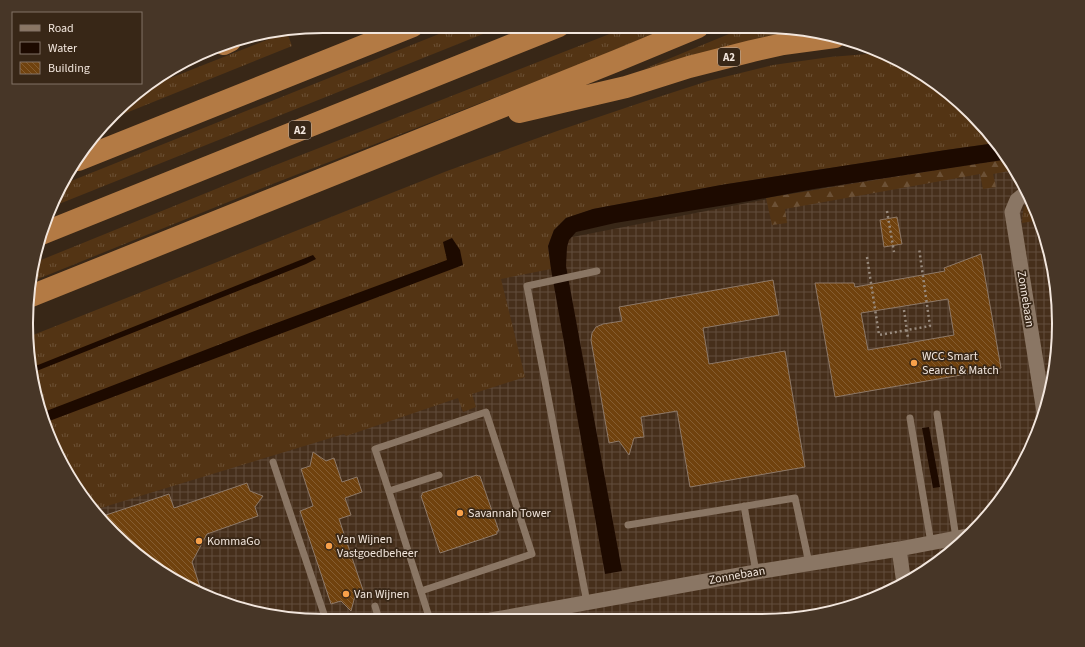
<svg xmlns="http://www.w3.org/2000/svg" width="1085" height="647" font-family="'Source Sans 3',sans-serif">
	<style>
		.industrial { fill: url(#industrial-grid) }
		.grass { fill: url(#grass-tufts) }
		.forest { fill: url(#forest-firs) }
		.water { fill: #1d0a00 }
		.building { fill: url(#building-back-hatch); stroke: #8e7968; fill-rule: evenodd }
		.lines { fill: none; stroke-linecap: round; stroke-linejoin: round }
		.path { stroke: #998b7e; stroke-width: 2.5; stroke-dasharray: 2 3; stroke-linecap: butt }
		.service { stroke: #8a7664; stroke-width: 7 }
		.minor { stroke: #8a7664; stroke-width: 15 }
		.motorway { stroke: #b37a44; stroke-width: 22 }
		.poi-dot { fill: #f8a14a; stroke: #382717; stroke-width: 1.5 }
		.labels { text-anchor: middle; stroke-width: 3.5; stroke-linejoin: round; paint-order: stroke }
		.shield { fill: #382717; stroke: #baada2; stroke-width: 1 }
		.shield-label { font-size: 11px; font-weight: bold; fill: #f2e6dd }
		.street-label { font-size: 12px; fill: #f2e6dd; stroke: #382717 }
		.poi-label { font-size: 12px; fill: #f2e6dd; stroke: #382717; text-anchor: start }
		.rim { fill: none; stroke: #f2e6dd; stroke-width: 2 }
	</style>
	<defs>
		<pattern id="industrial-grid" width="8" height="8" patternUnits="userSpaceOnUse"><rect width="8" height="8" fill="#462f1b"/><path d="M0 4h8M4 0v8" fill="none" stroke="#614d3c"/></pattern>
		<pattern id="grass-tufts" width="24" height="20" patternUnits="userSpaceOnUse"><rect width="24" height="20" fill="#533414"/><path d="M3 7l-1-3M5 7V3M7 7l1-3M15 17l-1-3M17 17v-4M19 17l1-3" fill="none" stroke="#6c5136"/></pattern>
		<pattern id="forest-firs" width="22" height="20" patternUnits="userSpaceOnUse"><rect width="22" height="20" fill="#533414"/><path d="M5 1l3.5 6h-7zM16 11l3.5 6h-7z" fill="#6c5136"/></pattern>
		<pattern id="building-back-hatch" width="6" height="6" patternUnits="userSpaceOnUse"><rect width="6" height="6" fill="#70420e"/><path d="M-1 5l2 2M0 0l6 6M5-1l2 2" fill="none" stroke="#855d31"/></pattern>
	</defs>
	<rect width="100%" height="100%" fill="#382717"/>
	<path class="industrial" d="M1005 153 1009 158 1036 210 1053 266 1059 324 1053 382 1036 438 1009 489 958 547 910 581 839 611 781 620H304L228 605 158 571 87 504 521 247Z"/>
	<path class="grass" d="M459 26H503L54 206 66 183Z
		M630 26H671L591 60 270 185 33 281 36 262 263 170Z
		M746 27H781L803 31 766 37 644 69Z
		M287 32 292 46 111 119 140 90Z
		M880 53 927 76 972 113 996 143 946 150 721 185 593 209 566 218 554 230 548 246 551 269 501 279 525 377 472 394 476 407 463 412 458 398 346 436 344 434 94 510 87 504 42 419 28 337 447 171 560 130 643 102 708 81 773 65 830 57Z
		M1029 201H1032L1036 210 1041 227 1035 228 1034 221 1022 223C1023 214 1022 207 1029 201Z
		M612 613 615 620H571Z"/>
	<path class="forest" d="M1009 159 1015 170 993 174 996 187 983 189 980 174 785 209 787 223 772 225 766 198 943 169Z"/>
	<path class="water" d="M996 143 1009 159 814 189 744 202 615 223 576 232 569 240 567 247 566 266 622 571 605 574 551 269 548 246 554 230 566 218 593 209 721 185 946 150Z
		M452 238 460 250 463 265 44 423 42 419 41 413 252 332 447 260 443 242Z
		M313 255 316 259 306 264 34 372 33 367Z
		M929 427 940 487 933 488 922 428Z"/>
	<path class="building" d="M897 217 902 244 884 247 880 220Z
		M981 254 1001 368 835 397 815 283H854L855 287 945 271 944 268ZM948 299 954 335 868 350 861 313Z
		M773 280 779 315 703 328 709 364 785 351 805 467 690 487 677 411 641 417 644 437 634 438 629 455 619 441 609 443 591 340 592 333 596 327 603 324 622 321 619 307Z
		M313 452 326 461 334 458 342 482 357 477 362 492 345 498 351 515 339 519 364 593 355 596 351 611 341 601 331 604 300 511 313 506 301 469 310 466Z
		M477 475 478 476H480L499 531H497V534L440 553 421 496 422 495V493Z
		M247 483 250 491 263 496 255 507 258 516 207 534 192 562 202 593 158 571 100 517 169 494 174 508Z"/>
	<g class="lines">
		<path class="path" d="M887 211 894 252
			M867 257 879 335 930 326 919 248
			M904 310 908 338"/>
		<path class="service" d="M937 414 956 538
			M910 418 931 543
			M273 462 326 620
			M389 491 439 475
			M744 506 756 572
			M628 525 795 498 809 563
			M421 591 532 554 486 412 375 449C394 506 412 563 430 620
			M587 603 527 286 597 271
			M375 606 379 620"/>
		<path class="minor" d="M1027 192 1017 200 1012 212 1044 412
			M899 549 904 584
			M491 620 756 572 899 549 967 536"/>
		<path class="motorway" d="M224 44 230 41
			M519 112 626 87 689 67 752 51 783 44 835 37
			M78 160 413 26
			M41 234 559 26
			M31 296 616 61 698 27"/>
	</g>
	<g class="poi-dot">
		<circle cx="914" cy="363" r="4"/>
		<circle cx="460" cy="513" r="4"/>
		<circle cx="199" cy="541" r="4"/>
		<circle cx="329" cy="546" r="4"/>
		<circle cx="346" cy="594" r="4"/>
	</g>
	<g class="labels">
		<g class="shield">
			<rect x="718" y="48" width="22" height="18" rx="3"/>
			<rect x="289" y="121" width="22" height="18" rx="3"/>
		</g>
		<g class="shield-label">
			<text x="729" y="61">A2</text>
			<text x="300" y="134">A2</text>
		</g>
		<g class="street-label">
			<text transform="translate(1026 299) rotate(81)" y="4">Zonnebaan</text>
			<text transform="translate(737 575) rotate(-10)" y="4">Zonnebaan</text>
		</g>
		<g class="poi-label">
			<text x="922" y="360">WCC Smart<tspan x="922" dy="14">Search &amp; Match</tspan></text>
			<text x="468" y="517">Savannah Tower</text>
			<text x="337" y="543">Van Wijnen<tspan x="337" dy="14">Vastgoedbeheer</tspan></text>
			<text x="207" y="545">KommaGo</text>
			<text x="354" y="598">Van Wijnen</text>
		</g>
	</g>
	<path d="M0 0H1085V647H0ZM323 33H762A290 290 0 0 1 1052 323V324A290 290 0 0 1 762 614H323A290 290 0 0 1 33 324V323A290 290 0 0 1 323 33Z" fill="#473627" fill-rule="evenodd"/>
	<path class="rim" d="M323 33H762A290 290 0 0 1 1052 323V324A290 290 0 0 1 762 614H323A290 290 0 0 1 33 324V323A290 290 0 0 1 323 33Z"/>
	<rect x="12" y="12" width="130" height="72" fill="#382717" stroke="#827366"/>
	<rect x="20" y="25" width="20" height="6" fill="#8a7664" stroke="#827366"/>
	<text x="48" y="32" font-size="12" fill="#f2e6dd">Road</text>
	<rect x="20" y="42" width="20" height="12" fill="#1d0a00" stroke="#827366"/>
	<text x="48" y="52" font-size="12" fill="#f2e6dd">Water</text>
	<rect x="20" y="62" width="20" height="12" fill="url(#building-back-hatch)" stroke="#827366"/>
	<text x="48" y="72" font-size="12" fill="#f2e6dd">Building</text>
</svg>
